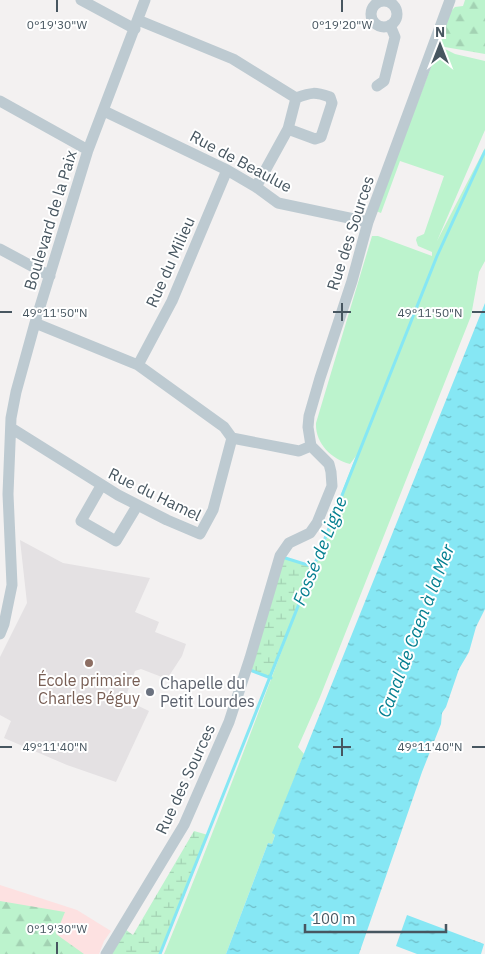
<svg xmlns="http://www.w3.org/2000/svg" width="485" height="954" font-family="'IBM Plex Sans',sans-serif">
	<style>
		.education { fill: #e4e1e3 }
		.medical { fill: #fde1e1 }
		.green { fill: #bcf3cd }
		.forest { fill: url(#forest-firs) }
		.wetland { fill: url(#wetland-marsh) }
		.water { fill: url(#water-ripples) }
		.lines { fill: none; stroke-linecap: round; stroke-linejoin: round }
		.stream { stroke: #86e7f4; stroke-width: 3 }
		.minor { stroke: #bdcad1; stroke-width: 11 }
		.ticks { fill: none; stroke: #475660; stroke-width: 2 }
		.education-dot { fill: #8d6e63; stroke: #fff; stroke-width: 2 }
		.worship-dot { fill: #6b7280; stroke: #fff; stroke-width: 2 }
		.labels { text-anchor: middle; stroke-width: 4; stroke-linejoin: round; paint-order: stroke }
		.street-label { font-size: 16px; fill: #475660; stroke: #fff }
		.education-label { font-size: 16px; fill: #785e54; stroke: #fff }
		.worship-label { font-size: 16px; fill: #5b616d; stroke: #fff; text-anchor: start }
		.water-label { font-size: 18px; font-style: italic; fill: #047f90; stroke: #fff }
		.ticks-label { font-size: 12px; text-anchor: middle; fill: #475660; stroke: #fff; stroke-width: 4; stroke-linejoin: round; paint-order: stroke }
	</style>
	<defs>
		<pattern id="forest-firs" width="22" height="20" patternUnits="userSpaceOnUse" patternTransform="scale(1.25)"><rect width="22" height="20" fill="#bcf3cd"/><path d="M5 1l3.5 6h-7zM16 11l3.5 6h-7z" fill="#a3d2b3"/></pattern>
		<pattern id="wetland-marsh" width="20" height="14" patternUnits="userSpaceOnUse" patternTransform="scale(1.25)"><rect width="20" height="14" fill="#bcf3cd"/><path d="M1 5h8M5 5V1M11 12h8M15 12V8" fill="none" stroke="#a3d2b3"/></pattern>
		<pattern id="water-ripples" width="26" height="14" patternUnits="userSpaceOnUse" patternTransform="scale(1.25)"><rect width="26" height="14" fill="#86e7f4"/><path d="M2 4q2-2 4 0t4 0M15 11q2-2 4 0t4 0" fill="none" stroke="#6fbec9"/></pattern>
	</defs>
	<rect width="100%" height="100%" fill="#f3f1f1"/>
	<path class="education" d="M20 540 63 563 150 578 135 612 159 622 155 632 186 644 182 656 167 679 141 669 135 671 126 696 128 701 149 711 116 782 67 765 4 738 11 721 0 715V657L27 603Z"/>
	<path class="medical" d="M0 885 77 910 111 931 104 941 99 954H0Z"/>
	<path class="green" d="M439 46 455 54 485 61V130L437 241 485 148V261L479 272 471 316 320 697 298 747 304 754 273 833 275 834 272 845 268 843 226 954H164C232 789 291 622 356 456L350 464C331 459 315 443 316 423L372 236H378L432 256V252L418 246 416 240 417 237 424 234 444 176 400 161 381 213 376 211Z"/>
	<path class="forest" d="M465 0H485V54L439 46 451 11 455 7 463 6Z
		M0 901 65 912 56 934 84 954H0Z"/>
	<path class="wetland" d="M281 556 314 567 271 678 248 668Z
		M194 831 208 835 160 954H106L122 927 133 935Z"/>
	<path class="water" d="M485 303V609L476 627 469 652 459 669 446 707 442 713 441 724 422 772 359 954H226L268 843 272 844 275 835 272 833Z
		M407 915 484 944 481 954H417L396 946Z"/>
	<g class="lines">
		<path class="stream" d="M282 557 314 567
			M250 670 271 678
			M160 954 437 256 485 151"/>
		<path class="minor" d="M81 0 135 29
			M371 14a13 13 0 1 1 26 0a13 13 0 1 1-26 0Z
			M138 20 233 59 296 98 288 129 256 187
			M377 86 384 81 395 37 390 25
			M0 101 88 150
			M104 111 227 170 256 187 278 203 368 222
			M288 129 315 139 321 137 332 103 330 97C315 92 312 92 296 98
			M0 249 50 276
			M35 323 138 365 224 427 232 438 299 451 311 446
			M138 365 172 301 227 170
			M11 428 118 495 167 520 200 534 213 510 232 438
			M101 486 81 521 116 541 137 506
			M0 634 4 624 12 585 8 494 11 418 16 392 35 323 88 150 145 0
			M106 954 184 825 229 722 250 658 280 556 289 543 310 533 317 523 332 486 331 472 329 464 311 446 308 427 309 416 320 378 352 281 368 222 450 0"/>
	</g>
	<path class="ticks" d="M57 0V12M342 0V12M342 303V321M0 312H12M333 312H351M472 312H485M342 738V756M0 747H12M333 747H351M472 747H485M57 942V954"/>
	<circle class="education-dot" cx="89" cy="663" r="5"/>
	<circle class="worship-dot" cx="150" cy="692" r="5"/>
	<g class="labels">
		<g class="street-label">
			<text transform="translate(241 161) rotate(28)" y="6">Rue de Beaulue</text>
			<text transform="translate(50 220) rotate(-73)" y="6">Boulevard de la Paix</text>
			<text transform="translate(350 233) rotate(-72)" y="6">Rue des Sources</text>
			<text transform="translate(170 262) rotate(-66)" y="6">Rue du Milieu</text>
			<text transform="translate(155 494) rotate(26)" y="6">Rue du Hamel</text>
			<text transform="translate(185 779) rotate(-65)" y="6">Rue des Sources</text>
		</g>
		<g class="education-label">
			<text x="89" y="686">École primaire<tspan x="89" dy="18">Charles Péguy</tspan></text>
		</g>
		<g class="worship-label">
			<text x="160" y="689">Chapelle du<tspan x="160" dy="18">Petit Lourdes</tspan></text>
		</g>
		<g class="water-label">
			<text transform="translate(320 551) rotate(-68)" y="6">Fossé de Ligne</text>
			<text transform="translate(416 631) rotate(-69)" y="6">Canal de Caen à la Mer</text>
		</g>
	</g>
	<g class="ticks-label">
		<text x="57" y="29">0°19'30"W</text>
		<text x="342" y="29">0°19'20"W</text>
		<text x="55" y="317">49°11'50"N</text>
		<text x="430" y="317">49°11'50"N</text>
		<text x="55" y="751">49°11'40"N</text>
		<text x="430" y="751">49°11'40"N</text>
		<text x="57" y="933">0°19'30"W</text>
	</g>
	<g transform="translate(440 45)" stroke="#ffffff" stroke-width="4" paint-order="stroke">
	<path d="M0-4L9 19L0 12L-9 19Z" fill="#475660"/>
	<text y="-8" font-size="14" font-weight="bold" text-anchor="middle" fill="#475660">N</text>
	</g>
	<path d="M305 924v8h141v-8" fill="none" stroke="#475660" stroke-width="2.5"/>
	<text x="312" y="924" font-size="15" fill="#475660" stroke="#ffffff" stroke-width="4" paint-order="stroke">100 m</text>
</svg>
